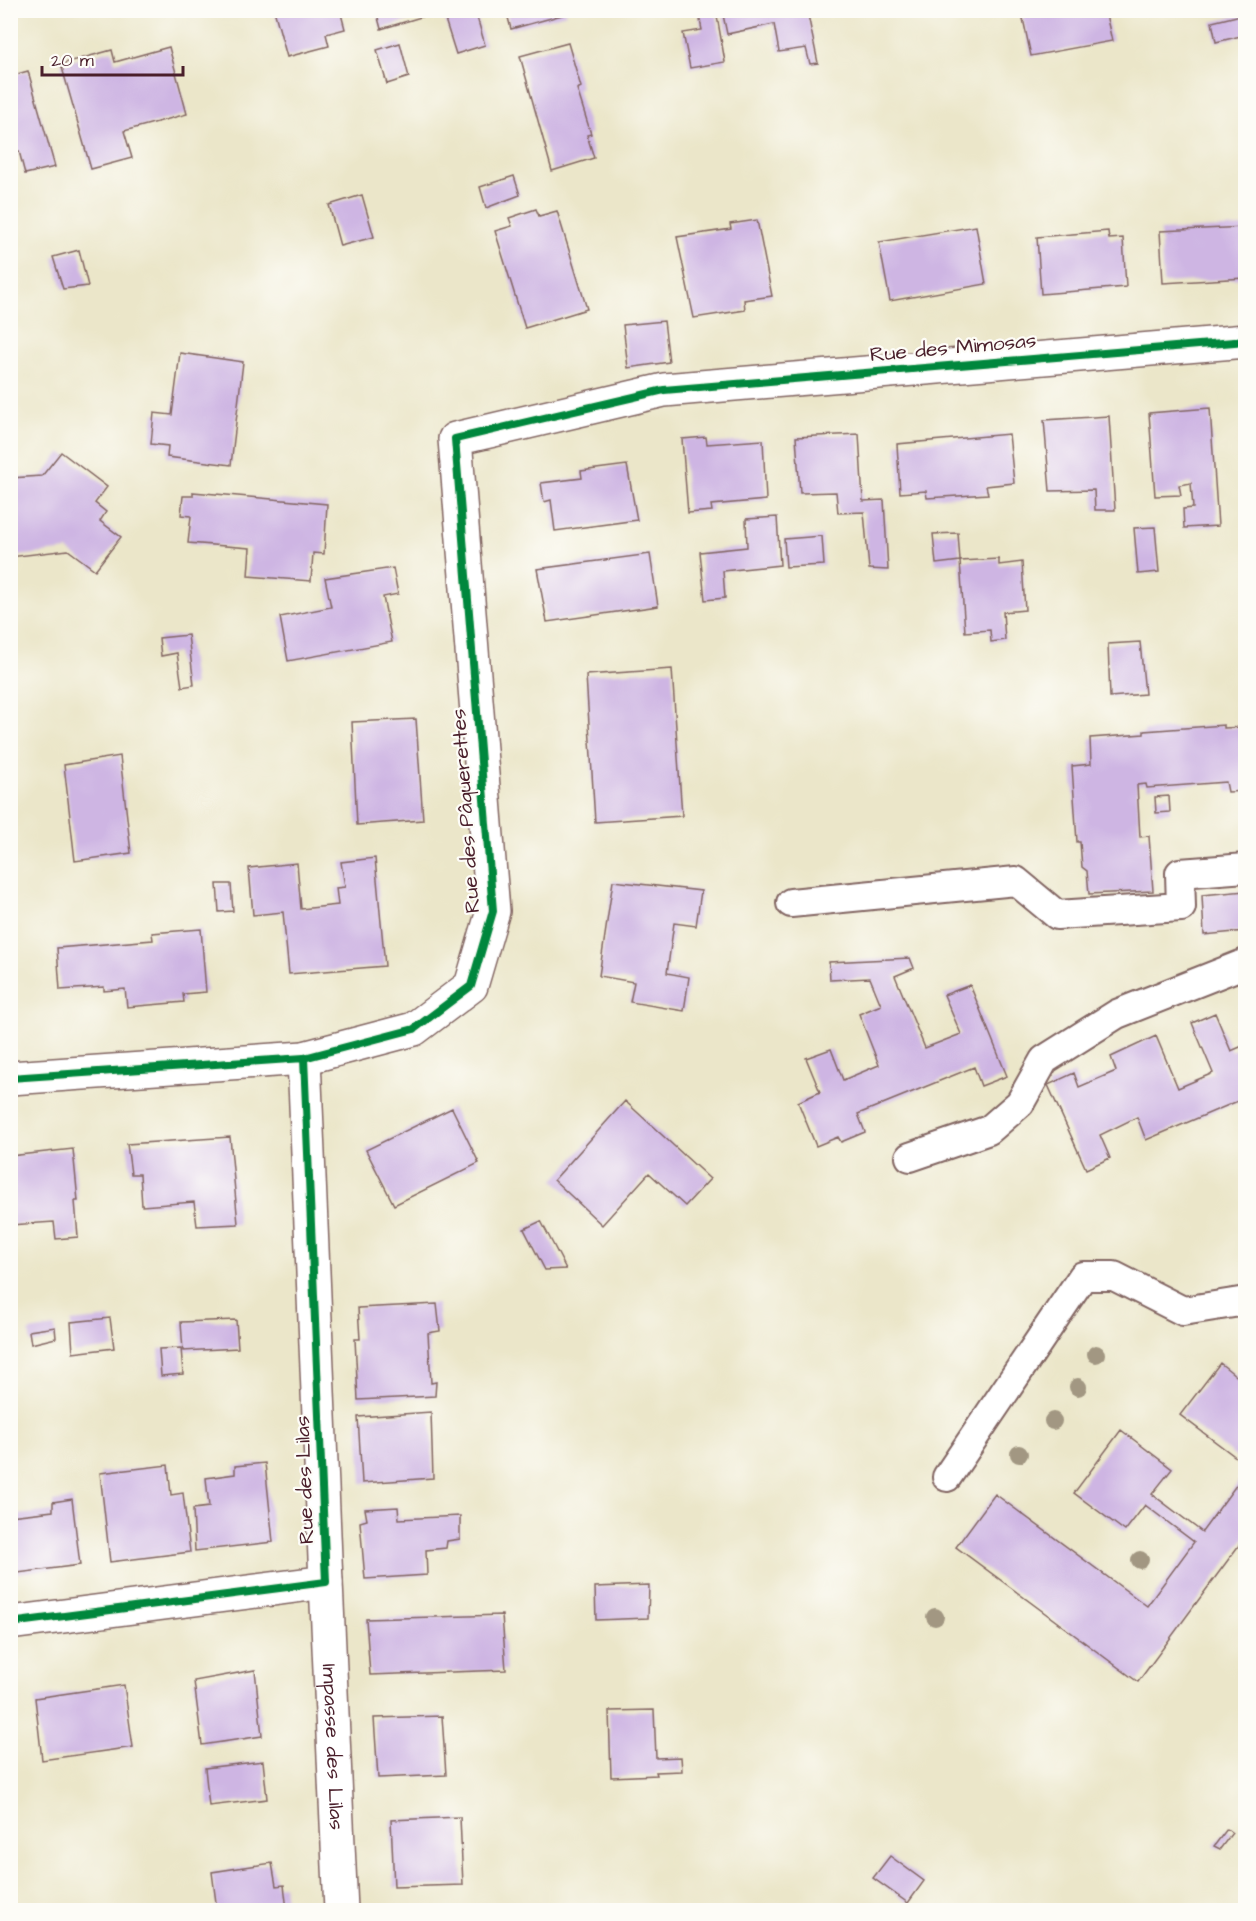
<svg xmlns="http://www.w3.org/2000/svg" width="1256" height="1921" font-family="'Architects Daughter',sans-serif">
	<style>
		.building { fill: #ceb5e3 }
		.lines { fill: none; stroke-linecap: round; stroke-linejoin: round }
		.service-casing { stroke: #826562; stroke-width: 32 }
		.minor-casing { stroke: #826562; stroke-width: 36 }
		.service { stroke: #fff; stroke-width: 28 }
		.minor { stroke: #fff; stroke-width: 33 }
		.cycleway-casing { stroke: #fdfcf7; stroke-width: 11 }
		.cycleway { stroke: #00873e; stroke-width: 8 }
		.tree { fill: #a29782 }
		.labels { text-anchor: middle; stroke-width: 4.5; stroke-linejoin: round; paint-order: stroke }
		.street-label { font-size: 21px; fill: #4a1f2b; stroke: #fdfcf7 }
	</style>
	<rect width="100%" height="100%" fill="#fdfcf7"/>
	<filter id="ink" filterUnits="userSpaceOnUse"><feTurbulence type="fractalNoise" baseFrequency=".0167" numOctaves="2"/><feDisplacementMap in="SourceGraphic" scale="12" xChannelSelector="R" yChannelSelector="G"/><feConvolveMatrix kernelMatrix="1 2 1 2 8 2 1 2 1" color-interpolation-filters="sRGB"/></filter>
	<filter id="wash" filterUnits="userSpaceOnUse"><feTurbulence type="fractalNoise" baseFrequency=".008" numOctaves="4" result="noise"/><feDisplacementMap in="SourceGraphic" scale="24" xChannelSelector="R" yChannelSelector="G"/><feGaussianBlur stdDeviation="1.35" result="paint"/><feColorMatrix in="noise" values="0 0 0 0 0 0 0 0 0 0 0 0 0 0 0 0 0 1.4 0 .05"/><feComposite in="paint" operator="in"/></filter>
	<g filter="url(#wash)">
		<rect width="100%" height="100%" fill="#ebe6c9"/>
		<g id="blocks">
			<path class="building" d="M274 10H340L345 29 326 34 329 46 287 57Z
				M376 10H441V11L381 29Z
				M442 10H475L485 45 456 54Z
				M506 10H565L566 14 511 29Z
				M698 10H716L725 62 690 68 683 33 702 30Z
				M722 10H807L818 63 810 64 806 48 779 52 774 24 727 34Z
				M1040 10H1105L1112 41 1031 56 1022 14Z
				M1245 14V35L1216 42 1212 22Z
				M400 43 409 77 387 84 377 50Z
				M568 43 581 87 577 89 591 134 587 135 594 158 552 171 520 56Z
				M169 47 187 114 124 131 132 158 91 169 61 64 112 50 115 62Z
				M28 71 55 167 25 174 19 151 10 153V76Z
				M514 176 520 195 486 208 480 187Z
				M362 195 374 237 340 246 329 205Z
				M536 209 539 216 557 211 587 309 525 328 495 231 512 226 509 218Z
				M757 220 772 296 744 300 745 310 694 318 677 237 731 229 730 224Z
				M976 226 986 284 890 301 879 242Z
				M1245 227V278L1163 283 1160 231Z
				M1108 231 1109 239 1123 238 1126 287 1041 294 1037 237Z
				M79 250 88 286 63 289 53 257Z
				M664 321 669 362 628 368 623 325Z
				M180 353 243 362 231 465 167 457 168 446 151 444 154 413 172 415Z
				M1210 408 1218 526 1184 528 1183 509 1193 508 1191 483 1179 485 1181 495 1155 496 1149 413Z
				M1109 416 1115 510H1095L1094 490 1050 491 1044 420Z
				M859 434 863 501 884 500 888 570 869 569 864 512 838 513 836 492 800 493 796 437Z
				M1009 434 1014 483 986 486 988 494 927 498 926 491 900 493 897 444Z
				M706 437 707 444 763 440 766 500 711 505 712 511 688 513 682 439Z
				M61 452 107 487 95 503 106 512 100 521 121 537 95 570 68 550 10 557V493H13L10 478 42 476Z
				M627 465 637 520 555 531 551 500 544 502 541 483 582 478 581 471Z
				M193 492 327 504 324 554 313 553 311 581 248 576 250 548 188 543 191 516 181 515 183 496H193Z
				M777 517 780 565 723 571 725 598 705 600 700 552 747 547 746 519Z
				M1155 527 1159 572 1138 574 1134 528Z
				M958 533 960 561 936 564 933 534Z
				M822 536 824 565 786 567 784 539Z
				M650 554 658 606 547 622 537 569Z
				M999 559V565L1022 562 1025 610 1003 612 1005 640 991 642 990 630 965 632 960 561Z
				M393 568 398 594 383 597 392 642 288 661 280 617 331 607 325 578Z
				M188 635 194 685 182 687 177 653 161 656 159 638Z
				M1140 642 1145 694 1110 697 1108 644Z
				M672 669 682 816 595 822 586 675Z
				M416 719 423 820 357 825 352 722Z
				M1224 725V728L1245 727V791L1228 792 1226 782 1147 788 1146 784 1137 785 1140 837 1149 836 1153 891 1089 894 1087 871 1082 867 1080 842H1077L1072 766 1091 764 1090 738 1144 734V731Z
				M120 756 131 853 75 861 64 765Z
				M1169 796 1170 812 1156 813 1155 797Z
				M375 858 385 966 289 974 283 912 253 915 249 868 297 863 301 909 338 905 336 888 345 887 341 862Z
				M613 881 701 891 696 926 674 923 667 973 689 977 684 1011 630 1002 634 982 599 976Z
				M217 884H231L233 911 219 912Z
				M1245 891V931L1204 935 1202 895Z
				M201 929 206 992 183 994 184 1002 127 1007 125 989 104 991V987L60 990 57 948 153 940 152 933Z
				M910 958 914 968 895 976 925 1048 961 1034 944 995 970 985 1007 1076 981 1086 974 1067 858 1114 865 1132 841 1142 838 1137 816 1146 798 1102 820 1092 806 1058 831 1049 843 1080 879 1065 859 1014 881 1005 870 978 830 980 829 962Z
				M1215 1013 1231 1051 1245 1045V1098L1146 1140 1137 1117 1100 1135 1110 1158 1086 1169 1048 1085 1074 1073 1079 1087 1116 1071 1111 1057 1156 1036 1178 1088 1213 1073 1192 1023Z
				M625 1101 710 1179 685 1206 649 1173 602 1225 554 1180Z
				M452 1108 479 1163 394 1205 366 1150Z
				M230 1137 238 1224 197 1226 194 1202 142 1206 140 1174H131L127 1144Z
				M73 1149 78 1201H75L78 1237 56 1239 54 1222 10 1225V1156Z
				M541 1221 566 1269 545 1270 524 1229Z
				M437 1304 440 1331 428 1333 431 1383 436 1382 435 1396 358 1400 355 1339H360L358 1308Z
				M110 1318 114 1348 73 1353 71 1322Z
				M236 1320 238 1348 183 1351 181 1322Z
				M55 1327 56 1338 31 1344 29 1331Z
				M181 1348 183 1374 161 1376 159 1349Z
				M1220 1363 1245 1383V1464L1180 1415Z
				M431 1412 433 1478 362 1483 358 1417Z
				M1121 1430 1172 1469 1152 1494 1202 1532 1245 1473V1537L1138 1682 956 1547 995 1494 1147 1606 1194 1542 1145 1505 1125 1531 1074 1493Z
				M265 1463 273 1542 195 1551 193 1509 209 1507 206 1478 235 1474V1466Z
				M168 1465 171 1495 183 1493 190 1552 110 1562 100 1473Z
				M72 1499 80 1565 10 1574V1516L53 1511V1502Z
				M398 1507 399 1519 460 1516V1539L447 1541 446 1548 426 1550 427 1575 365 1579 360 1522 367 1520 365 1509Z
				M649 1585 648 1618 596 1620 595 1587Z
				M502 1615 506 1670 370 1675 366 1619Z
				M255 1670 262 1736 202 1745 194 1681Z
				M124 1685 133 1747 42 1760 35 1698Z
				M654 1710 656 1758 681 1757 682 1771 656 1772 657 1775 611 1777 609 1711Z
				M442 1716 446 1775 378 1778 374 1718Z
				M263 1761 267 1799 209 1806 205 1768Z
				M460 1817 463 1885 394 1887 391 1820Z
				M1227 1829 1232 1833 1220 1849 1214 1846Z
				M890 1856 924 1881 908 1903 873 1878Z
				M272 1863 276 1886 284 1885 287 1910H217L212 1872Z"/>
		</g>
	</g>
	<g filter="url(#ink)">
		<use href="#blocks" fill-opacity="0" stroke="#826562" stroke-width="1.5"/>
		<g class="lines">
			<g class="service-casing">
				<path id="service" d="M791 903 1016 881 1057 915 1181 907 1180 873 1246 868
					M910 1157 989 1130 1020 1103 1044 1060 1117 1014 1246 963
					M947 1477 1083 1276H1114L1183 1311 1246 1301"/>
			</g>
			<g class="minor-casing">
				<g id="minor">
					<path d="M10 1078 304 1058 414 1029 471 986 493 911 455 439 664 390 1246 341"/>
					<path id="s1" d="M326 1582 341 1910"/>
					<path d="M10 1623 326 1582 304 1058"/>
				</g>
			</g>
			<use href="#service" class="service"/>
			<use href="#minor" class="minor"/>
			<g class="cycleway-casing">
				<path id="cycleway" d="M10 1078 304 1058 414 1029 471 986 493 911 455 439 664 390 1246 341
					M10 1623 326 1582 304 1058"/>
			</g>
			<use href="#cycleway" class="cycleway"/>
		</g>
		<g class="tree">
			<circle cx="1096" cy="1354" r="9"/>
			<circle cx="1078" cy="1387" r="9"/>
			<circle cx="1053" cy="1421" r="9"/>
			<circle cx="1019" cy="1454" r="9"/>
			<circle cx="1140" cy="1560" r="9"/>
			<circle cx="935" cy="1617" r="9"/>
		</g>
	</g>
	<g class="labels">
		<g class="street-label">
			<text transform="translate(953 347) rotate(-5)" y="7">Rue des Mimosas</text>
			<text transform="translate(465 811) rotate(-94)" y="7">Rue des Pâquerettes</text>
			<text transform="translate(304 1480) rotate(-92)" y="7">Rue des Lilas</text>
			<text dy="7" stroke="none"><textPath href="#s1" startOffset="165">Impasse des Lilas</textPath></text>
		</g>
	</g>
	<rect width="1256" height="1921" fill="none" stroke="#fdfcf7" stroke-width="36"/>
	<path d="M42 66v9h141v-9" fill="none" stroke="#4a1f2b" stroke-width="3"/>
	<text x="51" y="66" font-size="18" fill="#4a1f2b" stroke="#fdfcf7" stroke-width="4.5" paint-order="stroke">20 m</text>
</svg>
